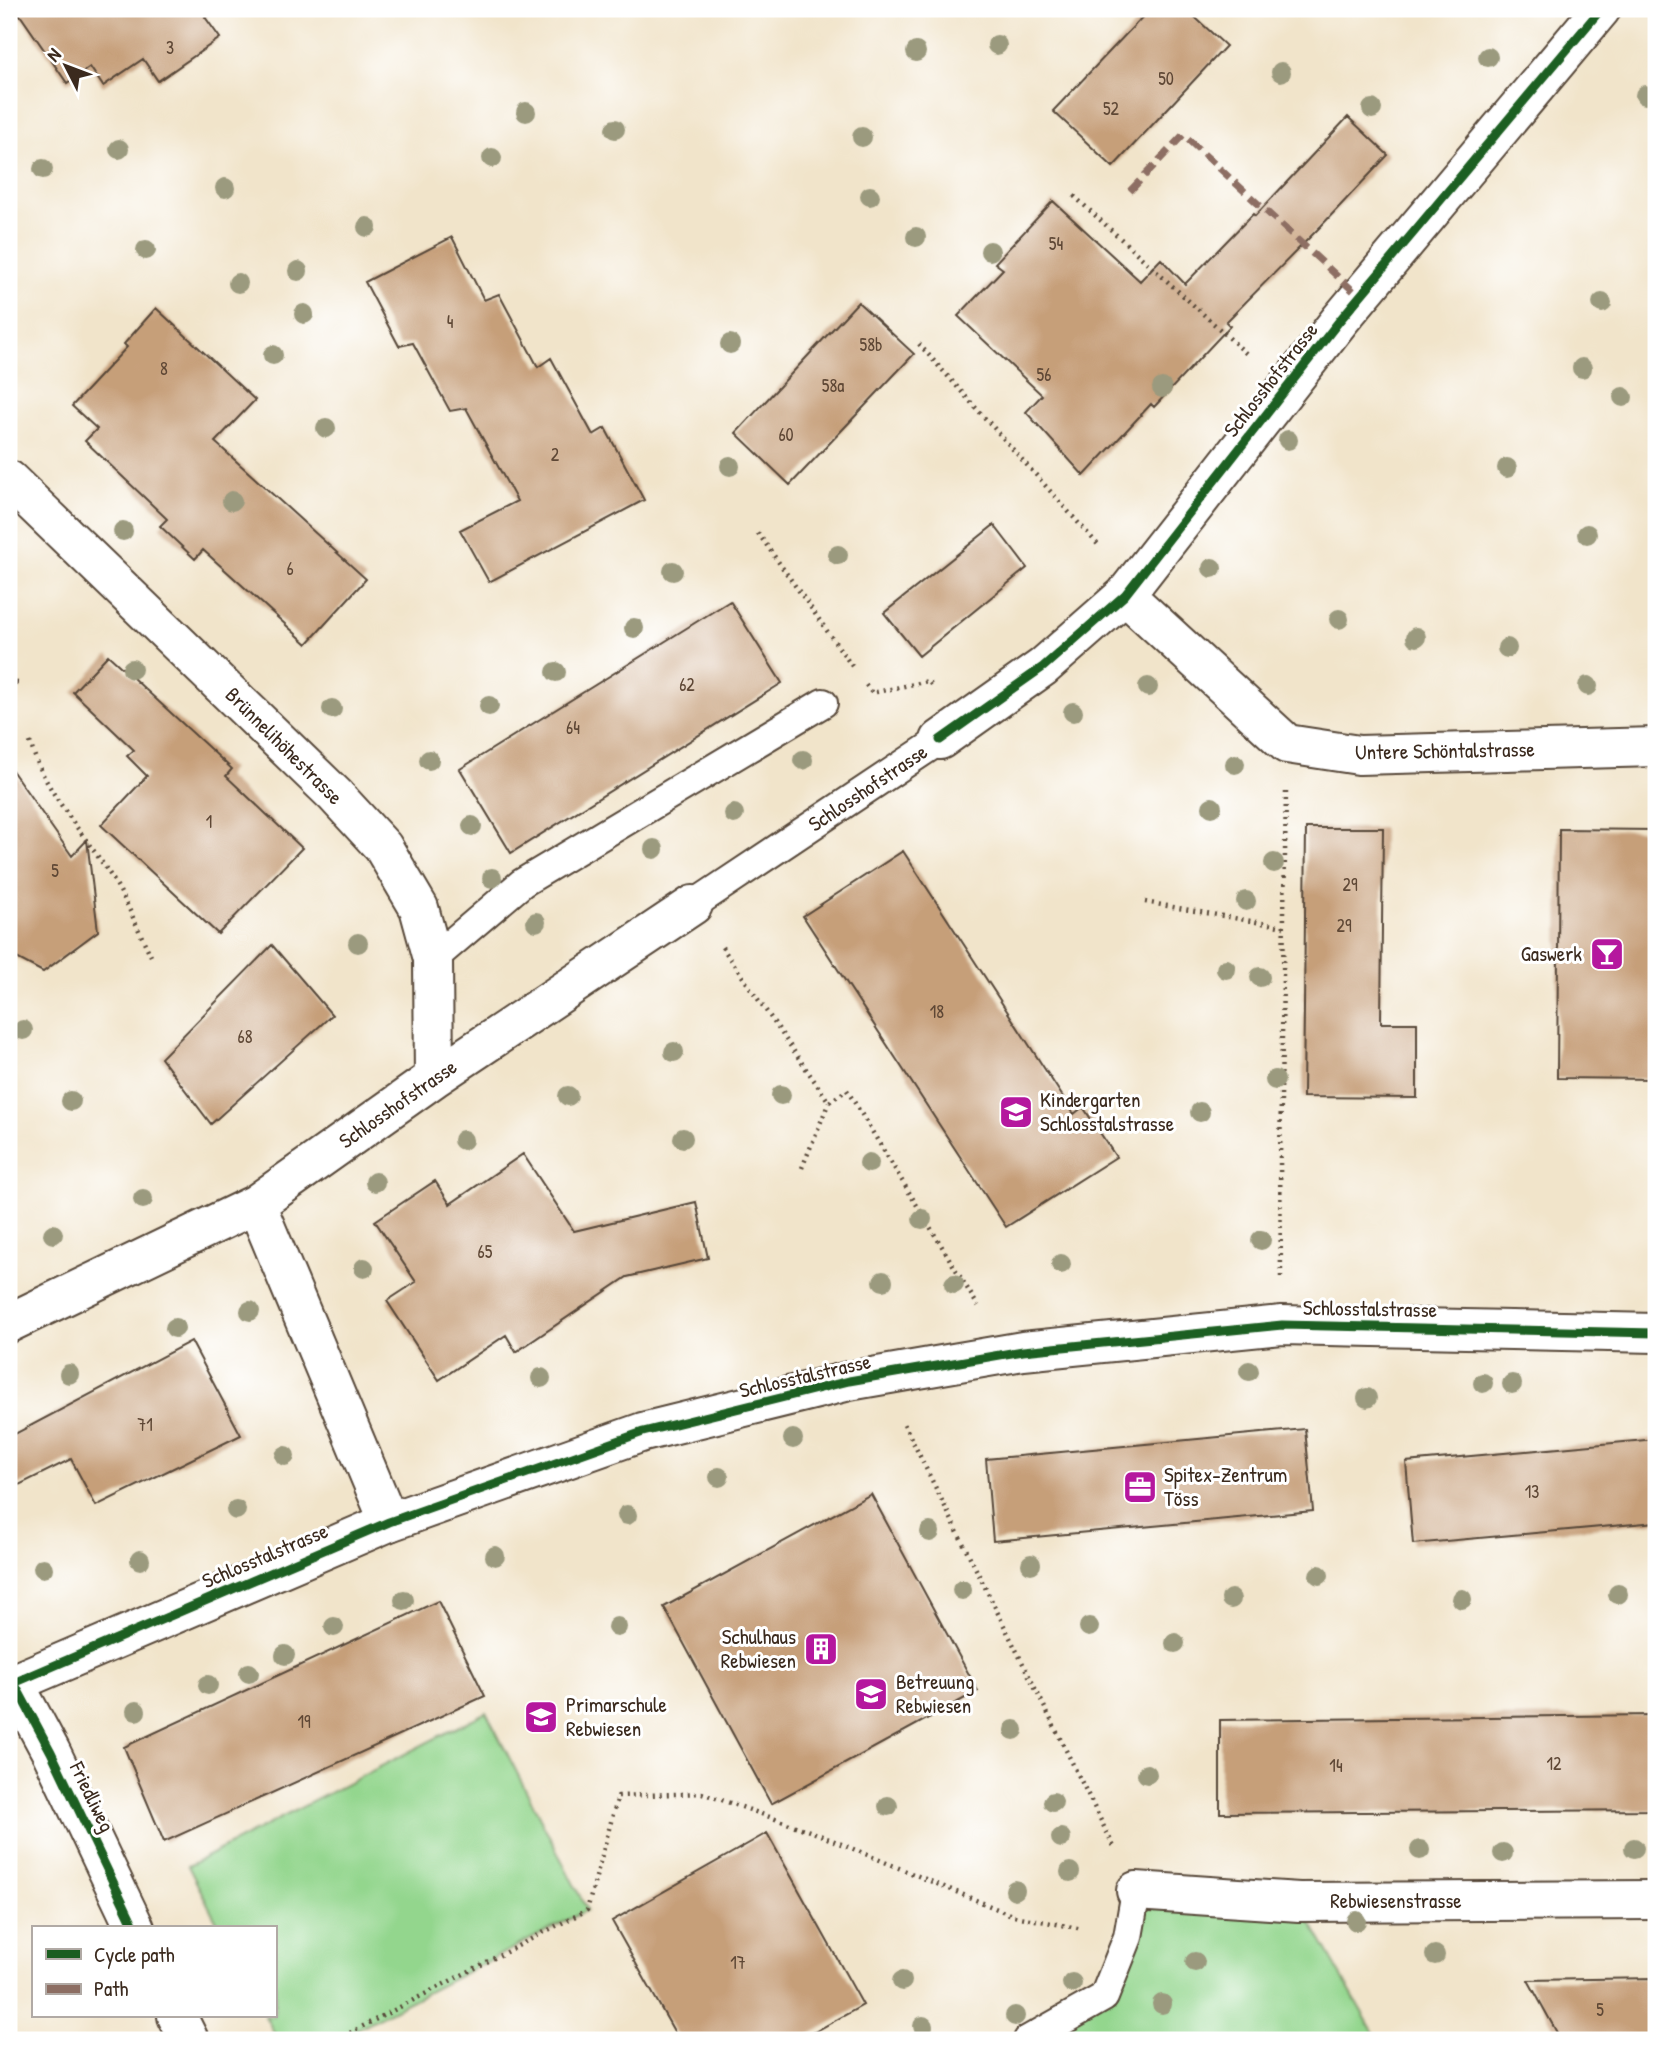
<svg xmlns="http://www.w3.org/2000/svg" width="1665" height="2049" font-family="'Patrick Hand',sans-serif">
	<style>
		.green { fill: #93d68d; stroke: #678056; stroke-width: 2 }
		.building { fill: #c69f79 }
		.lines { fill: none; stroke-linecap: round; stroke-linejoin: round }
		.lane-casing { stroke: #564638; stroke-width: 32 }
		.street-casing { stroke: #564638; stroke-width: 42 }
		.secondary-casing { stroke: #564638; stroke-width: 42 }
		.path { stroke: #564638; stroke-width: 4.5; stroke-dasharray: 2 5; stroke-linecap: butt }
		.lane { stroke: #fff; stroke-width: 28 }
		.street { stroke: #fff; stroke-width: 38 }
		.secondary { stroke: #fff; stroke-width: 38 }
		.quiet { stroke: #8d6e63; stroke-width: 7; stroke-dasharray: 14 7; stroke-linecap: butt }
		.cycleway-casing { stroke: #fff; stroke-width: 13 }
		.cycleway { stroke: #1b5e20; stroke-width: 9 }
		.tree { fill: #9b9a7e }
		.labels { text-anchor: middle; stroke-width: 6; stroke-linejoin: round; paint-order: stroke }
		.number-label { font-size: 18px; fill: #5e4735 }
		.street-label { font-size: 21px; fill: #3b2a1e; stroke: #fff }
		.poi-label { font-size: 21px; fill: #3b2a1e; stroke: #fff; text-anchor: start }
	</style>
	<rect width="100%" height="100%" fill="#fff"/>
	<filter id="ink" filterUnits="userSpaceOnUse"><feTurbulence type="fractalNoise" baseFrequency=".0143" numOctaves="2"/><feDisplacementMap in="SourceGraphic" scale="14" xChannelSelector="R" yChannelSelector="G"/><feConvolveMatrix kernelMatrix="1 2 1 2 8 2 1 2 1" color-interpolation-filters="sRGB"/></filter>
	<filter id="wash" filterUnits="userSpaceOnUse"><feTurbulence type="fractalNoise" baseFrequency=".00686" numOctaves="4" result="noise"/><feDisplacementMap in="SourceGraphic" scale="28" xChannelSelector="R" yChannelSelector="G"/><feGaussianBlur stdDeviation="1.57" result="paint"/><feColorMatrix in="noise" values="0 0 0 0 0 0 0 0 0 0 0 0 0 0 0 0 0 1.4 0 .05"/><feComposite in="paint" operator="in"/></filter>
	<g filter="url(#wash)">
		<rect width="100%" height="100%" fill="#f1e4ca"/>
		<path class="green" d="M486 1712 587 1910 335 2040H278L265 2016H275V1928H220L188 1866Z
			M1136 1891 1299 1902 1378 2040H1028L1104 1997Z"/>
		<g id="blocks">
			<path class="building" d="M16 9H217L205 17 220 38 158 81 143 59 103 86 90 67 67 83Z
				M1150 9H1186L1226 46 1113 167 1053 111Z
				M1348 117 1388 155 1321 226 1226 322 1230 326 1154 407 1151 404 1084 476 1026 412 1042 395 958 316 1003 269 995 263 1053 201 1140 281 1161 259 1185 284 1253 214 1255 216Z
				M452 237 484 300 499 294 538 367 551 358 593 435 605 428 644 500 489 582 460 530 517 501 466 408 450 411 413 343 399 346 365 282Z
				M858 302 914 354 790 485 736 433Z
				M156 308 255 400 215 442 366 579 307 644 203 550 195 559 160 526 167 519 85 441 97 429 72 406 127 347 124 344Z
				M994 525 1027 568 919 656 884 613Z
				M730 601 782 683 511 853 460 769Z
				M108 655 232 769 226 776 302 848 218 934 101 825 147 776 127 756 134 750 73 692Z
				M9 766 72 856 87 840 98 931 43 972 9 954Z
				M1306 828H1383L1381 1023H1417V1098L1303 1097Z
				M1559 829 1656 830V1079L1557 1078Z
				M903 851 1074 1114 1083 1107 1116 1157 1006 1227 803 916Z
				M272 945 332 1015 211 1124 161 1058Z
				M523 1154 574 1231 696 1202 708 1258 627 1277 516 1352 506 1335 439 1380 387 1301 416 1282 375 1221 435 1181 450 1204Z
				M191 1341 241 1435 96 1506 71 1459 9 1490V1437Z
				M1305 1429 1313 1511 993 1541 986 1459Z
				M1656 1439V1522L1413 1544 1406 1462Z
				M871 1494 978 1691 771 1804 664 1607Z
				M438 1601 485 1696 164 1842 124 1747Z
				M1656 1715V1810L1220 1813V1720Z
				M767 1833 863 2005 800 2040H679L612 1921Z
				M1656 1978V2040H1561L1528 1980Z"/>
		</g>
	</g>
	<g filter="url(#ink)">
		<use href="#blocks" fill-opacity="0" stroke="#564638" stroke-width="2"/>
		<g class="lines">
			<g class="lane-casing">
				<path id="lane" d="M693 905 940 740
					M433 959 522 883 823 703
					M1028 2040 1104 1997 1128 1937 1136 1891"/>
			</g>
			<g class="street-casing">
				<path id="street" d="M9 480 335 795 383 847 419 908 433 959 434 1078
					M1125 595 1287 744 1359 755 1656 747
					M940 740 1043 667 1125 595 1340 320 1601 9
					M9 1323 256 1204
					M389 1522 256 1204 434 1078 693 905
					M14 1683 51 1752 135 1928
					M1136 1891 1299 1902 1656 1900
					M177 2016 189 2040"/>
			</g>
			<g class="secondary-casing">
				<path id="secondary" d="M9 1685 389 1522 643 1432 849 1381 1023 1351 1282 1325 1656 1333"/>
			</g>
			<path class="path" d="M1074 196 1249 356
				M919 344 1100 547
				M758 533 854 669
				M9 682 19 683
				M866 685 872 693 928 681 933 687
				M30 742C44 791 82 831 109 873 126 898 137 928 151 956
				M1145 902 1284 927
				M722 947 829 1102 847 1090 978 1306
				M802 1168 829 1102
				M1281 1277 1280 1158 1286 792
				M904 1424 1114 1847
				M342 2040 340 2038 587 1910 618 1796 702 1793 815 1833 1014 1916 1083 1929"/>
			<use href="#lane" class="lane"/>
			<use href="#street" class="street"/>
			<use href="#secondary" class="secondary"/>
			<path class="quiet" d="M1130 191 1183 135 1360 297"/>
			<g class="cycleway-casing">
				<path id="cycleway" d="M940 740 1043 667 1125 595 1340 320 1601 9
					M14 1683 51 1752 135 1928
					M9 1685 389 1522 643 1432 849 1381 1023 1351 1282 1325 1656 1333"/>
			</g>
			<use href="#cycleway" class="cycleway"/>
		</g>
		<g class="tree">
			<circle cx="997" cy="45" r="10"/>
			<circle cx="916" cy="52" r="10"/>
			<circle cx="1488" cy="57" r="10"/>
			<circle cx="1281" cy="72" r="10"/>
			<circle cx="1645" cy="95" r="10"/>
			<circle cx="1372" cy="109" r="10"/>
			<circle cx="526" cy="112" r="10"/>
			<circle cx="615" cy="129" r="10"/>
			<circle cx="862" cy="137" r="10"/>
			<circle cx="119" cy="149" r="10"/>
			<circle cx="492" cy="158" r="10"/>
			<circle cx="43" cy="169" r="10"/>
			<circle cx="225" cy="188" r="10"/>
			<circle cx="870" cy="196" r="10"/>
			<circle cx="367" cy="227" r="10"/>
			<circle cx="916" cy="237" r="10"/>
			<circle cx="146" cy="250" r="10"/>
			<circle cx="990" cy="251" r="10"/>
			<circle cx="298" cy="271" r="10"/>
			<circle cx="238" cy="283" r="10"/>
			<circle cx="1602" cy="303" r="10"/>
			<circle cx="304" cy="314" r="10"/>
			<circle cx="730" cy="344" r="10"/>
			<circle cx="273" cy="355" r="10"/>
			<circle cx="1582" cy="368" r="10"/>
			<circle cx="1162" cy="388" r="10"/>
			<circle cx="1623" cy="397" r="10"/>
			<circle cx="326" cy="428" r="10"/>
			<circle cx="1288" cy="440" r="10"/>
			<circle cx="730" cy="466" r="10"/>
			<circle cx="1507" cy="468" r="10"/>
			<circle cx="232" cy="501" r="10"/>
			<circle cx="123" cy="531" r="10"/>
			<circle cx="1587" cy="534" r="10"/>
			<circle cx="838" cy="555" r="10"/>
			<circle cx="1212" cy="568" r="10"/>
			<circle cx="673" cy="571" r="10"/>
			<circle cx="1339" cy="619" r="10"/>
			<circle cx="634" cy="628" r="10"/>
			<circle cx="1416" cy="637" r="10"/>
			<circle cx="1507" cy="648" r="10"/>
			<circle cx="132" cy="669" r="10"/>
			<circle cx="556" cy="672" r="10"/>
			<circle cx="1588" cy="686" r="10"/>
			<circle cx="1148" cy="687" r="10"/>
			<circle cx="489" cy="706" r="10"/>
			<circle cx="332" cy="709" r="10"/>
			<circle cx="1073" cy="712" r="10"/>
			<circle cx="429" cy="760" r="10"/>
			<circle cx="803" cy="760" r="10"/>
			<circle cx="1235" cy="764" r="10"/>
			<circle cx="1212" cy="807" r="10"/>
			<circle cx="734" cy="814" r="10"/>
			<circle cx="472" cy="826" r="10"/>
			<circle cx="654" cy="849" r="10"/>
			<circle cx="1274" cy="863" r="10"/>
			<circle cx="492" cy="878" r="10"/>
			<circle cx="1246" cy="901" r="10"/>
			<circle cx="536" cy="922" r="10"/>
			<circle cx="358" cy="943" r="10"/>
			<circle cx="1226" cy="969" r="10"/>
			<circle cx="1260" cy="977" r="10"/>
			<circle cx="23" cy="1030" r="10"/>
			<circle cx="674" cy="1052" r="10"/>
			<circle cx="1275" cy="1080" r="10"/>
			<circle cx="781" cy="1095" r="10"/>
			<circle cx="568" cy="1096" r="10"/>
			<circle cx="71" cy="1101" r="10"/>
			<circle cx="1200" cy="1112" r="10"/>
			<circle cx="683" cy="1138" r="10"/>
			<circle cx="463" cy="1140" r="10"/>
			<circle cx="869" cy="1163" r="10"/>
			<circle cx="375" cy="1182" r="10"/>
			<circle cx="143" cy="1199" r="10"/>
			<circle cx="922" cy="1219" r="10"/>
			<circle cx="53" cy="1234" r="10"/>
			<circle cx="1261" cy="1240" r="10"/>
			<circle cx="1061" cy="1264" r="10"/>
			<circle cx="364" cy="1268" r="10"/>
			<circle cx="883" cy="1281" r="10"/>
			<circle cx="954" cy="1284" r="10"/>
			<circle cx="250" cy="1311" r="10"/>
			<circle cx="175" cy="1328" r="10"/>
			<circle cx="1249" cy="1371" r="10"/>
			<circle cx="69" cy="1374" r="10"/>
			<circle cx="541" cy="1378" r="10"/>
			<circle cx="1483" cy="1383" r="10"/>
			<circle cx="1512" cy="1384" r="10"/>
			<circle cx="1367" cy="1398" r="10"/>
			<circle cx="793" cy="1439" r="10"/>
			<circle cx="285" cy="1456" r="10"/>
			<circle cx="719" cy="1477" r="10"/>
			<circle cx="236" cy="1510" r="10"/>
			<circle cx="627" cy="1515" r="10"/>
			<circle cx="930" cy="1532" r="10"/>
			<circle cx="495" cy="1556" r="10"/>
			<circle cx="140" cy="1560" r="10"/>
			<circle cx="1031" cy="1564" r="10"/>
			<circle cx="43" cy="1568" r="10"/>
			<circle cx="1319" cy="1575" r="10"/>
			<circle cx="962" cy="1590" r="10"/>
			<circle cx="1618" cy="1594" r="10"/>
			<circle cx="1231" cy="1599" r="10"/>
			<circle cx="1462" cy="1599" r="10"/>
			<circle cx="404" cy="1600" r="10"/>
			<circle cx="334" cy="1627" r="10"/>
			<circle cx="617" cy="1627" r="10"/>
			<circle cx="1089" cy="1627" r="10"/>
			<circle cx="1175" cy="1643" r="10"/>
			<circle cx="285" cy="1655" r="10"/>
			<circle cx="249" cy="1673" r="10"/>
			<circle cx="208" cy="1685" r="10"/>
			<circle cx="136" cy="1711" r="10"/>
			<circle cx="1014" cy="1730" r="10"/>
			<circle cx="1147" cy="1774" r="10"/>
			<circle cx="1053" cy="1802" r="10"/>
			<circle cx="888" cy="1806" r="10"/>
			<circle cx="1061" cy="1838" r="10"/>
			<circle cx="1634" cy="1848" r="10"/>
			<circle cx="1420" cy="1850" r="10"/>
			<circle cx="1503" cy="1853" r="10"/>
			<circle cx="1070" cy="1872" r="10"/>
			<circle cx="1015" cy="1890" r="10"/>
			<circle cx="1356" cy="1921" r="10"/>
			<circle cx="1435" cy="1955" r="10"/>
			<circle cx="1195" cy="1962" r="10"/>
			<circle cx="902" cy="1981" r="10"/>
			<circle cx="1072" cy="1983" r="10"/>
			<circle cx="1162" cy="2004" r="10"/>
			<circle cx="1015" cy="2016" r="10"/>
			<circle cx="923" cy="2026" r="10"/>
		</g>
	</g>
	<defs>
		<g id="bar-square" transform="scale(1.75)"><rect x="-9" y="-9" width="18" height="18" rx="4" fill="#b5179e" stroke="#fff"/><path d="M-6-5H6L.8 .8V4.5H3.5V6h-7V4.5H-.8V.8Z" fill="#fff"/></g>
		<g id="school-square" transform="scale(1.75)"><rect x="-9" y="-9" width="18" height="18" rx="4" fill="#b5179e" stroke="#fff"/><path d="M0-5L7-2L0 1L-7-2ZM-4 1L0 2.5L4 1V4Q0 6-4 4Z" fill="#fff"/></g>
		<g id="office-square" transform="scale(1.75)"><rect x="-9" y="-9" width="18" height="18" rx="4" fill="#b5179e" stroke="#fff"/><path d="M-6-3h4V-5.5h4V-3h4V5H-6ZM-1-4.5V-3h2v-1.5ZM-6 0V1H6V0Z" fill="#fff"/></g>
		<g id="building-square" transform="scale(1.75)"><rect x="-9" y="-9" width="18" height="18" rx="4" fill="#b5179e" stroke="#fff"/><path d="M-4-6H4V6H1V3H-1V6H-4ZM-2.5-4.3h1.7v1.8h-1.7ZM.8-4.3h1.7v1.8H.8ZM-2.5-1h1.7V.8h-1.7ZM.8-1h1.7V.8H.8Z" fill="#fff"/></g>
	</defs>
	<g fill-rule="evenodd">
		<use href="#bar-square" x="1607" y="954"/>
		<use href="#school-square" x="1016" y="1112"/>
		<use href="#office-square" x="1140" y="1487"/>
		<use href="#building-square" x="821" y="1649"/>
		<use href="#school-square" x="871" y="1694"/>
		<use href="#school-square" x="541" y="1717"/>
	</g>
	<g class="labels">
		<g class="number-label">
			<text x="170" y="54">3</text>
			<text x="1166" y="85">50</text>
			<text x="1111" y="115">52</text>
			<text x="1056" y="250">54</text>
			<text x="450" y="328">4</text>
			<text x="871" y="351">58b</text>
			<text x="164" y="375">8</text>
			<text x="1044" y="381">56</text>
			<text x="833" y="392">58a</text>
			<text x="786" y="441">60</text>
			<text x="555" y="461">2</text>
			<text x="290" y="575">6</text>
			<text x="687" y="691">62</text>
			<text x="573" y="734">64</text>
			<text x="209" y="828">1</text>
			<text x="55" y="877">5</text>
			<text x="1350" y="891">29</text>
			<text x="1344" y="932">29</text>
			<text x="937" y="1018">18</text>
			<text x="245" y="1043">68</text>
			<text x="485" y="1258">65</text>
			<text x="145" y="1431">71</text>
			<text x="1532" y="1498">13</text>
			<text x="304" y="1728">19</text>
			<text x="1554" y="1770">12</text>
			<text x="1336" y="1772">14</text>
			<text x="738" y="1969">17</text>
			<text x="1600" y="2016">5</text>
		</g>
		<g class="street-label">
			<text transform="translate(1271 380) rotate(-52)" y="7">Schlosshofstrasse</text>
			<text transform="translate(284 746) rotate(45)" y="7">Brünnelihöhestrasse</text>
			<text transform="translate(1445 751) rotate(-1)" y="7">Untere Schöntalstrasse</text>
			<text transform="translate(868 788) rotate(-34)" y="7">Schlosshofstrasse</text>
			<text transform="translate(398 1104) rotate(-35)" y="7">Schlosshofstrasse</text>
			<text transform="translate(1370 1309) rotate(1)" y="7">Schlosstalstrasse</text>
			<text transform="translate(805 1376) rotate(-13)" y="7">Schlosstalstrasse</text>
			<text transform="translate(265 1556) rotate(-23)" y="7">Schlosstalstrasse</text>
			<text transform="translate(92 1797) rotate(64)" y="7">Friedliweg</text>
			<text x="1396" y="1908">Rebwiesenstrasse</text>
		</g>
		<g class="poi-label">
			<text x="1582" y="961" text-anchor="end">Gaswerk</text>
			<text x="1040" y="1107">Kindergarten<tspan x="1040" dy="24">Schlosstalstrasse</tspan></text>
			<text x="1164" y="1482">Spitex-Zentrum<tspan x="1164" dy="24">Töss</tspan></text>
			<text x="796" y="1644" text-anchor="end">Schulhaus<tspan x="796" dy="24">Rebwiesen</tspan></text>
			<text x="896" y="1689">Betreuung<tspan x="896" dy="24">Rebwiesen</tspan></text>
			<text x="566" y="1712">Primarschule<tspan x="566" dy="24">Rebwiesen</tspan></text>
		</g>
	</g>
	<rect width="1665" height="2049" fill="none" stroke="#fff" stroke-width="35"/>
	<rect x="32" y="1926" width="245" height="91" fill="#ffffff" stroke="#b1aaa5" stroke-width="2"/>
	<rect x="46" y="1949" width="35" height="10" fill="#1b5e20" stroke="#b1aaa5" stroke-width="2"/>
	<text x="94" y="1962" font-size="21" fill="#3b2a1e">Cycle path</text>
	<rect x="46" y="1984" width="35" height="10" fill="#8d6e63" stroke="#b1aaa5" stroke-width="2"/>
	<text x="94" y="1996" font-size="21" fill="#3b2a1e">Path</text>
	<g transform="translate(66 66) rotate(312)" stroke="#ffffff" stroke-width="5" paint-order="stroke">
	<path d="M0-5L12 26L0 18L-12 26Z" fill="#3b2a1e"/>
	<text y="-10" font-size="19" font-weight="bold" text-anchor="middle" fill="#3b2a1e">N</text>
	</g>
</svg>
